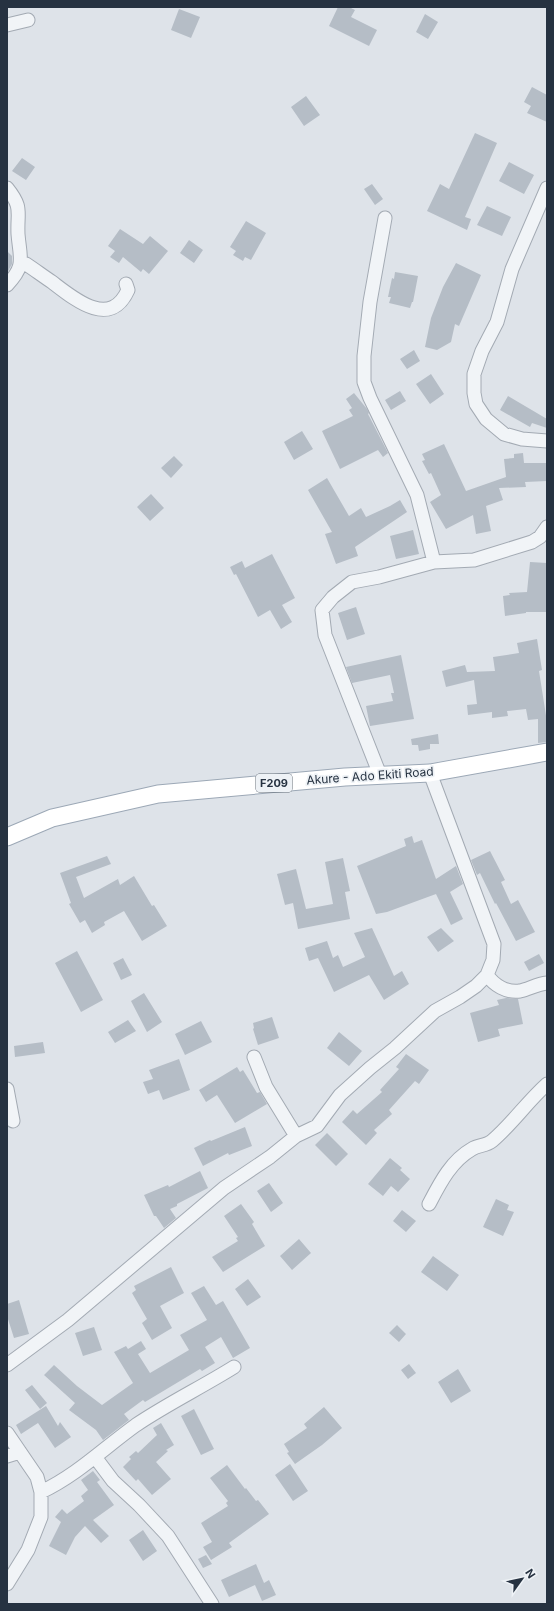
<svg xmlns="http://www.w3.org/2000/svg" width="554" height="1611" font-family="Inter,sans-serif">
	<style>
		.building { fill: #b5bdc6 }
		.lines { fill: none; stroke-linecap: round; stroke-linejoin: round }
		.minor-casing { stroke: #a3aab3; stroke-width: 15 }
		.major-casing { stroke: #9ca8b6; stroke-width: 19 }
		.minor { stroke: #f1f4f7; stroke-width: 13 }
		.major { stroke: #fff; stroke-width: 17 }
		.labels { text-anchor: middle; stroke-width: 3.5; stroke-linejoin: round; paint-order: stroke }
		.shield { fill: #eef2f6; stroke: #626c77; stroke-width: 1 }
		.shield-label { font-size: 11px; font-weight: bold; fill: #263241 }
		.street-label { font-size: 12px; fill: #263241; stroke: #eef2f6 }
	</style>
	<rect width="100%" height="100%" fill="#dee3e9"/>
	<path class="building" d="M338 7H349L355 10 351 17 377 30 369 46 329 26Z
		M179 9 200 17 191 38 171 30Z
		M425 14 438 22 428 39 416 32Z
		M532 87 547 95V122L527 113 531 106 524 102Z
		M306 96 320 115 304 126 291 107Z
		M475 133 497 143 465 217 471 219 467 230 427 211 440 184 449 189Z
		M22 158 35 167 26 180 12 171Z
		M509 162 534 175 524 194 499 181Z
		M372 184 383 199 375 205 364 189Z
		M487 206 511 217 502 236 477 225Z
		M246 221 266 233 251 260 245 257 243 261 233 255 236 251 230 247Z
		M120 229 143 244 150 236 168 251 149 274 143 269 141 272 123 257 119 263 110 257 115 251 108 246Z
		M189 240 203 250 194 263 180 253Z
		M7 251 12 256V264L7 273Z
		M456 263 481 275 459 326 455 324 451 342 437 350 425 347 431 318 443 287Z
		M395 272 418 276 413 302H412L410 308 389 303 391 297H388L392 278 394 279Z
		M414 350 420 361 407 369 400 359Z
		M431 374 444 394 430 404 416 384Z
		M400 391 406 401 391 410 385 400Z
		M354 393 367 409 369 413 368 414 388 453 383 457 378 450 340 469 322 431 353 416 349 410 352 408 346 399Z
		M508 396 547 419V428L532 423 530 427 500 410Z
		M302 431 313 449 294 460 284 442Z
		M444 444 466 491 506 477 504 459 514 458V454L523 453 524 463H547V481L525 482 526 487 499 488 503 500 486 506 491 531 476 534 473 515 446 529 430 502 441 495 431 473 429 474 422 461 425 460 422 454Z
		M174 456 183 465 171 478 161 468Z
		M327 478 349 516 361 508 366 517 390 506 400 500 407 512 355 547 358 556 336 564 325 534 332 532 308 490Z
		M151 494 164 508 150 521 137 507Z
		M413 530 419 554 396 559 390 536Z
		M272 554 295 598 282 605 292 622 281 629 270 610 258 617 236 574 234 575 230 567 242 561 245 568Z
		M530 562 547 563V612H526V613L505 616 503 596 510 595 509 593 527 592Z
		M356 607 365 634 347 640 338 613Z
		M537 639 542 670 539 671 547 722V742L538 743V719L528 720 526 709 507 711 508 716 492 718V712L468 715 467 705 477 704 474 680 446 687 442 671 465 665 467 672 495 671 493 657 519 653 517 643Z
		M401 655 414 719 370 726 366 706 393 701 391 693H394L390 675 352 683 346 667Z
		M438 734 439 744H430V749L419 751 418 745H412L411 739Z
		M412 836 414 843 422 840 436 879 456 866 463 884 450 892 463 919 451 925 436 894 387 912 376 914 357 866 406 846 404 839Z
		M490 851 505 880 501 882 511 904 518 900 535 932 516 941 496 903 495 904 480 873 477 875 471 860Z
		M107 856 111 864 76 877 84 898 118 879 120 885 134 876 152 906 154 905 167 926 142 941 124 911 104 922 105 925 92 933 85 920 80 923 69 904 71 903 60 873Z
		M343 858 350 891 345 892 350 919 298 929 293 903 285 905 277 874 296 869 306 909 333 904 325 862Z
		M372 928 394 976 402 971 409 984 384 1000 369 975 334 992 318 958 309 961 305 948 327 941 333 958 338 955 343 967 365 957 354 933Z
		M441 928 454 941 438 952 427 937Z
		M77 951 103 1000 81 1012 55 963Z
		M539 954 544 963 529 971 524 962Z
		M123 958 132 975 121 980 113 963Z
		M144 993 162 1022 147 1032 131 1001Z
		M506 998 518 999 523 1024 498 1029 500 1036 478 1042 470 1013 499 1005 497 1000Z
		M272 1017 279 1038 258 1045 253 1029 254 1028 253 1023Z
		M128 1020 136 1031 115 1043 108 1032Z
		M201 1021 212 1042 185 1055 175 1034Z
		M339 1032 362 1051 349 1066 327 1048Z
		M43 1042 45 1053 15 1057 14 1046Z
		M406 1054 429 1070 419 1084 415 1081 389 1110 392 1114 374 1130 377 1133 366 1145 342 1122 353 1110 357 1114 382 1092 380 1090 399 1069 396 1067Z
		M179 1059 190 1090 163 1100 159 1090 148 1094 143 1082 153 1079 149 1070Z
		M237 1067 240 1072 243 1070 257 1093 260 1092 267 1104 235 1123 217 1095 206 1102 199 1090Z
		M245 1127 252 1146 229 1155 228 1153 203 1166 194 1148 210 1140 211 1141Z
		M327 1133 348 1154 336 1166 315 1145Z
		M390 1158 402 1168 400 1170 410 1179 398 1192 391 1186 383 1196 368 1184Z
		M200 1171 208 1188 177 1204V1206L170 1209 176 1218 164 1228 156 1216H154L144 1195 168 1185 169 1187Z
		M269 1183 283 1203 271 1212 257 1191Z
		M496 1199 509 1205 507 1210 514 1212 503 1236 483 1227Z
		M241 1204 254 1222 252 1224 265 1246 223 1272 212 1257 238 1241 236 1238 238 1237 224 1216Z
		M402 1210 416 1221 406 1232 393 1221Z
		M299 1239 311 1253 292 1270 280 1256Z
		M433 1256 459 1275 447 1291 421 1272Z
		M171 1267 184 1293 160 1306 172 1328 152 1340 142 1323 147 1319 132 1293 136 1290 134 1286Z
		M248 1279 261 1297 247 1306 235 1289Z
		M204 1286 216 1305 223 1301 250 1348 233 1358 221 1337 205 1347 215 1363 202 1371 200 1369 145 1402 143 1400 124 1414 129 1420 103 1440 96 1430 69 1410 75 1403 44 1375 54 1365 77 1386 102 1405 133 1383 114 1352 126 1346 128 1349 141 1341 146 1349 138 1354 150 1373 189 1350 180 1335 207 1320 191 1293Z
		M19 1300 29 1334 14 1338 7 1316V1304Z
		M397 1325 406 1334 399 1342 389 1333Z
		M94 1327 102 1350 83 1356 75 1333Z
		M409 1364 416 1373 408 1379 401 1370Z
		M458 1369 471 1391 451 1403 438 1382Z
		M32 1385 47 1403 40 1409 25 1390Z
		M46 1406 58 1426 60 1422 71 1437 55 1448 38 1423 21 1434 16 1425Z
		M324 1407 342 1428 322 1445 295 1464 287 1453 289 1452 284 1444 307 1428 304 1424Z
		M194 1409 214 1449 201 1455 181 1416Z
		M161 1423 174 1445 166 1450 168 1451 156 1462 171 1479 152 1495 138 1479 136 1481 123 1467 131 1459 129 1457 136 1451 138 1453 157 1435 153 1428Z
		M290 1464 308 1491 293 1501 275 1475Z
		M227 1465 245 1489 246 1488 256 1501 258 1500 269 1514 229 1543 232 1547 211 1560 203 1547 212 1542 201 1523 228 1506 226 1503 228 1501 210 1478Z
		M93 1471 100 1480 97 1482 114 1505 93 1520 109 1536 101 1543 85 1526 75 1537 66 1555 49 1546 61 1522 55 1517 62 1509 67 1514 84 1501 81 1496 88 1490 81 1480Z
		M143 1530 157 1551 143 1561 129 1540Z
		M206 1555 212 1564 203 1568 198 1559Z
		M256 1564 264 1583 269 1580 276 1595 262 1601 255 1585 229 1597 221 1580Z"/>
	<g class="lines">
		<g class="minor-casing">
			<path id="minor" d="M7 25 28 20
				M7 188C23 208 17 211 18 234 20 259 26 265 7 285
				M547 188 512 269 497 322 482 351 474 374V393L476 404 486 419 504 434 522 439 547 441
				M385 218 370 302 364 356V382L370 398 417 495 434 562
				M20 264H26C35 270 43 276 52 282 73 298 110 330 128 290L126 284
				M380 775 325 635 322 610 333 597 352 582 379 577 434 562 474 560 532 542 540 537 547 527
				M487 975C494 985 506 993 520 991 529 989 537 984 547 983
				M254 1057 266 1087 296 1136
				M7 1089 13 1121
				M429 1204C440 1183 451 1161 472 1149 478 1145 486 1146 492 1141 512 1124 527 1102 547 1084
				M7 1365 68 1320 224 1188 270 1157 296 1136 317 1126 340 1095 370 1068 395 1048 435 1011 460 997 476 986 487 975 493 960 494 944 430 773
				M7 1433 37 1477 41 1492V1517L28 1550 7 1584
				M7 1456 20 1452
				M95 1457 113 1481 139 1505 168 1536 212 1604
				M41 1492C77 1475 104 1448 136 1425 167 1404 202 1387 234 1367"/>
		</g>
		<g class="major-casing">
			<path id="major" d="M7 837 52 818 158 794 345 777 430 773 547 752"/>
		</g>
		<use href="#minor" class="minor"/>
		<use href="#major" class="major"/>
	</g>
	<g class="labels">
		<rect class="shield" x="256" y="774" width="36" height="18" rx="3"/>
		<g class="shield-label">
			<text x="274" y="787">F209</text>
		</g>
		<g class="street-label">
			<text transform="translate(370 776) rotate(-4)" y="4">Akure - Ado Ekiti Road</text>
		</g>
	</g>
	<rect width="554" height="1611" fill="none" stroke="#263241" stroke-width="16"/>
	<g transform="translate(522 1579) rotate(57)" stroke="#eef2f6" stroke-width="3" paint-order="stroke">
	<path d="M0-3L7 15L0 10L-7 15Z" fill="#263241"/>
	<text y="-6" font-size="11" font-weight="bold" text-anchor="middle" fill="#263241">N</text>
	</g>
</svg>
